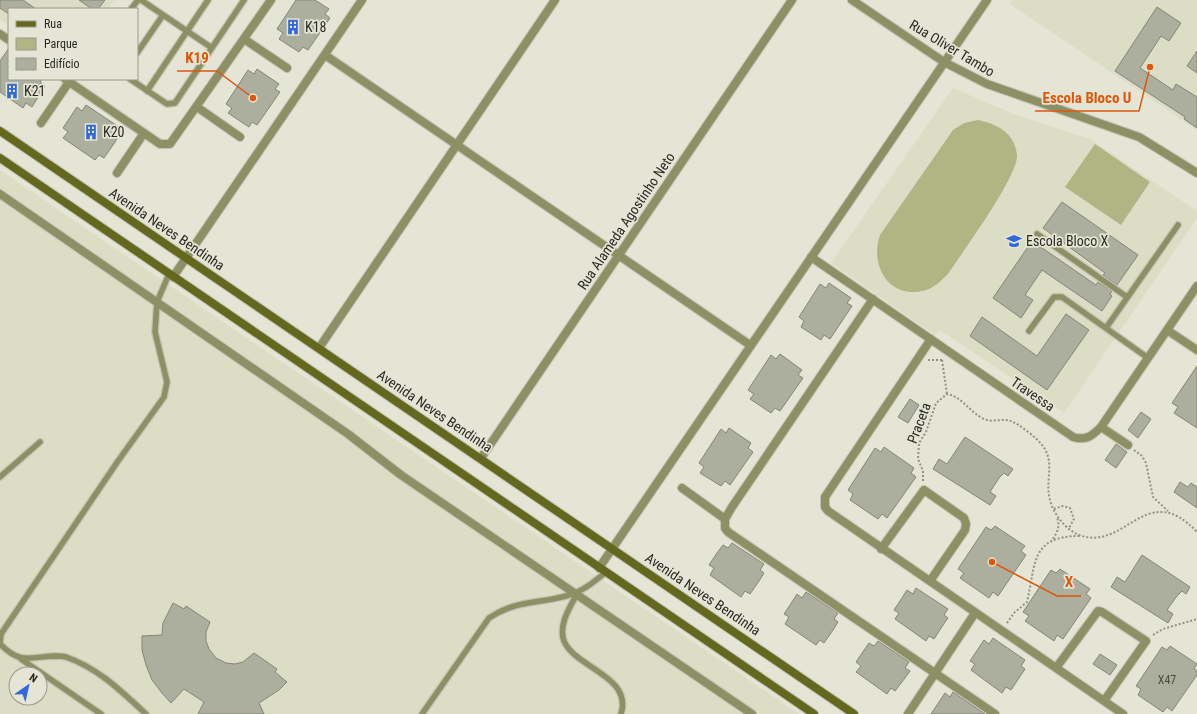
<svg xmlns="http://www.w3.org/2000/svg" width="1197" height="714" font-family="'Roboto Condensed',sans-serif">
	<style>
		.built { fill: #dbdec5; fill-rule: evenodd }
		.green { fill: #b1b584 }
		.building { fill: #adaf9e; stroke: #848576 }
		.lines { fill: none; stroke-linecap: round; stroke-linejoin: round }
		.lane-casing { stroke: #c3c3b4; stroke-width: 8 }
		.street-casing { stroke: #c3c3b4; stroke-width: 10 }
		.secondary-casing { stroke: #c3c3b4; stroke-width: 10 }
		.path { stroke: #919286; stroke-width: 2; stroke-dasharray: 2 2; stroke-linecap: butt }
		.lane { stroke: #8d9064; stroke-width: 5.5 }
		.street { stroke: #8d9064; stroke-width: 8 }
		.secondary { stroke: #64681f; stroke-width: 8 }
		.labels { text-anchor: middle; stroke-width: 3.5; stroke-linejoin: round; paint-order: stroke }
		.number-label { font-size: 12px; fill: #4b4b42 }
		.poi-label { font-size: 14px; fill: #2a2a24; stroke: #e4e5d4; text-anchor: start }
		.street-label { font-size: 14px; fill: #2a2a24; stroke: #e4e5d4 }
		.leader { fill: none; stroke: #de570d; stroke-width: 1.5 }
		.callout-dot { fill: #de570d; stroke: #e4e5d4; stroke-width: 1.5 }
		.callout-label { font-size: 15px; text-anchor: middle; font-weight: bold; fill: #de570d; stroke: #e4e5d4; stroke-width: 3.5; stroke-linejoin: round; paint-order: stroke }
	</style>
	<rect width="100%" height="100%" fill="#e4e5d4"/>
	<path class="built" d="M0 0H114L108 9H9V25L0 19Z
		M1012 0H1197V130L1010 4Z
		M953 88 1016 115 1090 139 1197 211V218L1064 413 940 330 935 335 831 263Z
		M0 170 799 714H0ZM16 674H40V698H16Z"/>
	<path class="green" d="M978 120C997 124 1015 133 1017 155 1019 175 962 253 948 274 942 280 935 287 926 290 890 301 869 266 880 235L953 130 964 123Z
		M1095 144 1150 182 1121 225 1065 187Z"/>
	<path class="building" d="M0 0H23L36 9H9V14L0 8Z
		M79 0H105L98 9H92Z
		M296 0H315L329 9 325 14 330 18 308 50 303 47 299 52 279 39 283 33 277 29Z
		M1157 7 1181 23 1169 41 1161 36 1140 68 1173 90 1176 84 1197 97V128L1184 119 1185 117 1115 71Z
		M9 48V79H42L40 82 45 86 32 107 26 103 23 108 0 92V61Z
		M1197 51V73L1187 66Z
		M257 69 279 84 275 89 280 92 257 125 252 122 249 127 228 113 232 108 226 104 248 70 254 74Z
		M86 105 119 127 114 133 119 136 113 145 104 158 99 155 95 160 63 138 68 132 63 128 77 107 82 111Z
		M1062 202 1138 255 1117 285 1103 275 1105 273 1043 228Z
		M1032 241 1096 285 1098 282 1112 291 1110 294 1112 296 1102 311 1042 270 1025 295 1033 300 1021 318 993 298Z
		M829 283 851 298 847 303 852 306 830 339 824 335 821 340 801 327 804 321 799 317 820 284 826 288Z
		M1066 314 1089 330 1047 390 970 336 982 317 1037 356Z
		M780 354 802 370 798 375 803 378 780 411 775 408 771 413 750 399 754 394 748 390 771 355 776 359Z
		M1197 366V428L1174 413 1178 407 1172 403Z
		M910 399 919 405 908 423 898 417Z
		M1141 412 1151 419 1138 438 1128 430Z
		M729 428 751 443 748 448 753 452 730 485 725 481 721 486 700 473 704 467 699 463 721 429 726 433Z
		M965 437 1013 469 1008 476 1004 473 999 478 990 492 996 496 990 505 933 469 939 459 947 464Z
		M1116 444 1127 452 1116 468 1105 460Z
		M884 447 914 468 911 473 916 477 887 518 882 514 878 519 850 500 853 494 848 490 875 448 881 452Z
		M1180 482 1188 487 1191 483 1197 487V508L1174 492Z
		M995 526 1025 546 1021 551 1026 555 998 596 993 592 989 598 960 578 964 573 958 569 986 527 991 530Z
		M732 543 764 564 760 570 764 573 759 581 750 594 745 591 741 597 710 575 714 568 709 565 717 553 723 545 728 548Z
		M1142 555 1190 587 1186 594 1182 591 1177 596 1167 610 1173 614 1168 623 1111 587 1117 577 1125 582Z
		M1060 569 1090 589 1086 594 1091 598 1063 639 1057 635 1054 641 1025 621 1029 616 1023 612 1051 570 1056 573Z
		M916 588 948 609 944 615 948 618 943 625 934 639 929 636 926 641 895 619 899 613 894 610 902 598 907 590 913 594Z
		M806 592 838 613 834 619 838 622 833 630 824 643 820 640 816 645 785 624 789 617 784 614 792 602 797 594 802 598Z
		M173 603 184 609 186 606 210 622 206 632V641L209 649 216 658 226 663 235 664 243 662 254 653 277 669 275 672 287 682 279 690 259 703 264 714H198L204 702 184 689 171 703 162 693 152 680 146 665 142 650V636L162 635 163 623Z
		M993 638 1025 660 1021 666 1025 669 1011 690 1006 687 1002 693 971 670 975 664 970 661 984 640 989 644Z
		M878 641 909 662 905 668 910 671 905 678 895 691 891 688 887 694 856 672 861 666 856 662 869 643 874 646Z
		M1170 646 1197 664 1194 669 1197 671V675L1172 711 1167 707 1163 712 1138 695 1141 689 1136 686 1162 647 1167 650Z
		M1100 654 1117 665 1110 675 1093 664Z
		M953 692 985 714H931L945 693 950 697Z"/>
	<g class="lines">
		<g class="lane-casing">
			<path id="lane" d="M141 0 212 48
				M131 9 138 0
				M137 53 163 15
				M130 79 167 104 175 103 244 0
				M147 91 208 0
				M1037 234 1127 297
				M1106 328 1178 225
				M1029 331 1054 297H1062L1148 358
				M0 477 40 442
				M577 594C570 607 558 625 564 641 575 668 633 676 621 714
				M21 659 101 714
				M146 714C121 691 98 668 66 657 62 656 58 656 54 656 28 657 21 665 0 644L1 634 118 461 164 397 167 382 155 332 157 302 169 274
				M422 714 489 618C516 600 537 604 566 596 582 592 594 582 606 572"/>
		</g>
		<g class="street-casing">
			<path id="street" d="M852 0 944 62 987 84 1139 137 1197 173
				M0 34 9 40
				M244 39 287 68
				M325 55 750 345
				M65 79 160 144H170L271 0
				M197 107 240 137
				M41 123 69 82
				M117 173 144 133
				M0 194 348 434 401 475 752 714
				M811 257 1073 437C1086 441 1092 436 1101 427L1197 286
				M173 277 362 0
				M873 299 732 507 725 519V528L728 532 995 714
				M1167 330 1197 350
				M931 339 825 497V507L828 511 1123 714
				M319 348 555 0
				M1101 427 1128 445
				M481 458 792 0
				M682 488 725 519
				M881 549 924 490 964 518 966 524 965 530 930 581
				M599 568 987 0
				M1056 668 1098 611 1102 612 1146 641 1104 701
				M908 714 975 613"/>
		</g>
		<g class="secondary-casing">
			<path id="secondary" d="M0 131 854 714
				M0 158 814 714"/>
		</g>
		<path class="path" d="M928 360H943
			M942 360 947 394
			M1134 450 1142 456 1146 463 1153 497 1168 511
			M923 481V471L918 459 919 443 926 432 936 403 947 394C963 397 969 412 984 419 992 423 1002 418 1011 421 1019 424 1037 438 1042 445 1055 461 1046 477 1049 495 1051 511 1065 531 1082 536 1127 549 1147 479 1197 532
			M1054 509 1062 506 1070 508 1074 519 1069 528
			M1053 539C1058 531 1060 526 1057 517
			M1007 623 1014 613 1027 602C1036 564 1030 536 1080 536
			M1153 635 1163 629 1197 619"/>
		<use href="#lane" class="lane"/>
		<use href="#street" class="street"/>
		<use href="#secondary" class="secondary"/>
	</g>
	<defs>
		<g id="building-bare" transform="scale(1.2)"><path d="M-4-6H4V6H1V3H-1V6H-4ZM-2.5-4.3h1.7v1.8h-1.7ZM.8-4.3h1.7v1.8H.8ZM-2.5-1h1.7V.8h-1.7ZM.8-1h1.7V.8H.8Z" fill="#3169d8" stroke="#e4e5d4" stroke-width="2.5" paint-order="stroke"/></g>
		<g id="school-bare" transform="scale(1.2)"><path d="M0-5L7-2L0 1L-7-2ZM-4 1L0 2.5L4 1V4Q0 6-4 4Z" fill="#3169d8" stroke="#e4e5d4" stroke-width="2.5" paint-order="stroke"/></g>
	</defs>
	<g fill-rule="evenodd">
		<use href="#building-bare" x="293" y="27"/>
		<use href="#building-bare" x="12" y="91"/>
		<use href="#building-bare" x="91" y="132"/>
		<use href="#school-bare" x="1014" y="241"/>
	</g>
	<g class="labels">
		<g class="number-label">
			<text x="1167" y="684">X47</text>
		</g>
		<g class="poi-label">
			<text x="305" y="32">K18</text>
			<text x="24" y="96">K21</text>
			<text x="103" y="137">K20</text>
			<text x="1026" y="246">Escola Bloco X</text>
		</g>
		<g class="street-label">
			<text transform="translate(952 48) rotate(31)" y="5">Rua Oliver Tambo</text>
			<text transform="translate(626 221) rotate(-56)" y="5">Rua Alameda Agostinho Neto</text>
			<text transform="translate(167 229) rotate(34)" y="5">Avenida Neves Bendinha</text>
			<text transform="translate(1033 394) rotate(34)" y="5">Travessa</text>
			<text transform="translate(435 411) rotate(34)" y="5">Avenida Neves Bendinha</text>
			<text transform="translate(919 423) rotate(-69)" y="5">Praceta</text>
			<text transform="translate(703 594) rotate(34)" y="5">Avenida Neves Bendinha</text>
		</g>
	</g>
	<path class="leader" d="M253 98L217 71H177M1150 67L1139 111H1035M992 562L1057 596H1081"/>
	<g class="callout-dot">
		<circle cx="253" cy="98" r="4"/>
		<circle cx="1150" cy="67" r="4"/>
		<circle cx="992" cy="562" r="4"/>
	</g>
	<g class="callout-label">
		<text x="197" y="63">K19</text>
		<text x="1087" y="103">Escola Bloco U</text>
		<text x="1069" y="587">X</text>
	</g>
	<rect x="8" y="8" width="130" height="72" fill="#e4e5d4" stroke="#9a9a8e"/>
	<rect x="16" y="21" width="20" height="6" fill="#64681f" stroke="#9a9a8e"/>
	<text x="44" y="28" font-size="12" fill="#2a2a24">Rua</text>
	<rect x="16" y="38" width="20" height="12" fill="#b1b584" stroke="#9a9a8e"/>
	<text x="44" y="48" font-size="12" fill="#2a2a24">Parque</text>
	<rect x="16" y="58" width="20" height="12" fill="#adaf9e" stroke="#9a9a8e"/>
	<text x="44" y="68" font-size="12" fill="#2a2a24">Edifício</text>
	<g transform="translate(28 686) rotate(34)"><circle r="19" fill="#e4e5d4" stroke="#9a9a8e"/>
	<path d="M0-3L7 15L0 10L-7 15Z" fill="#3169d8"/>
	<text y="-6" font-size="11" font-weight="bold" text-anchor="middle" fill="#2a2a24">N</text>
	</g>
</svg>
